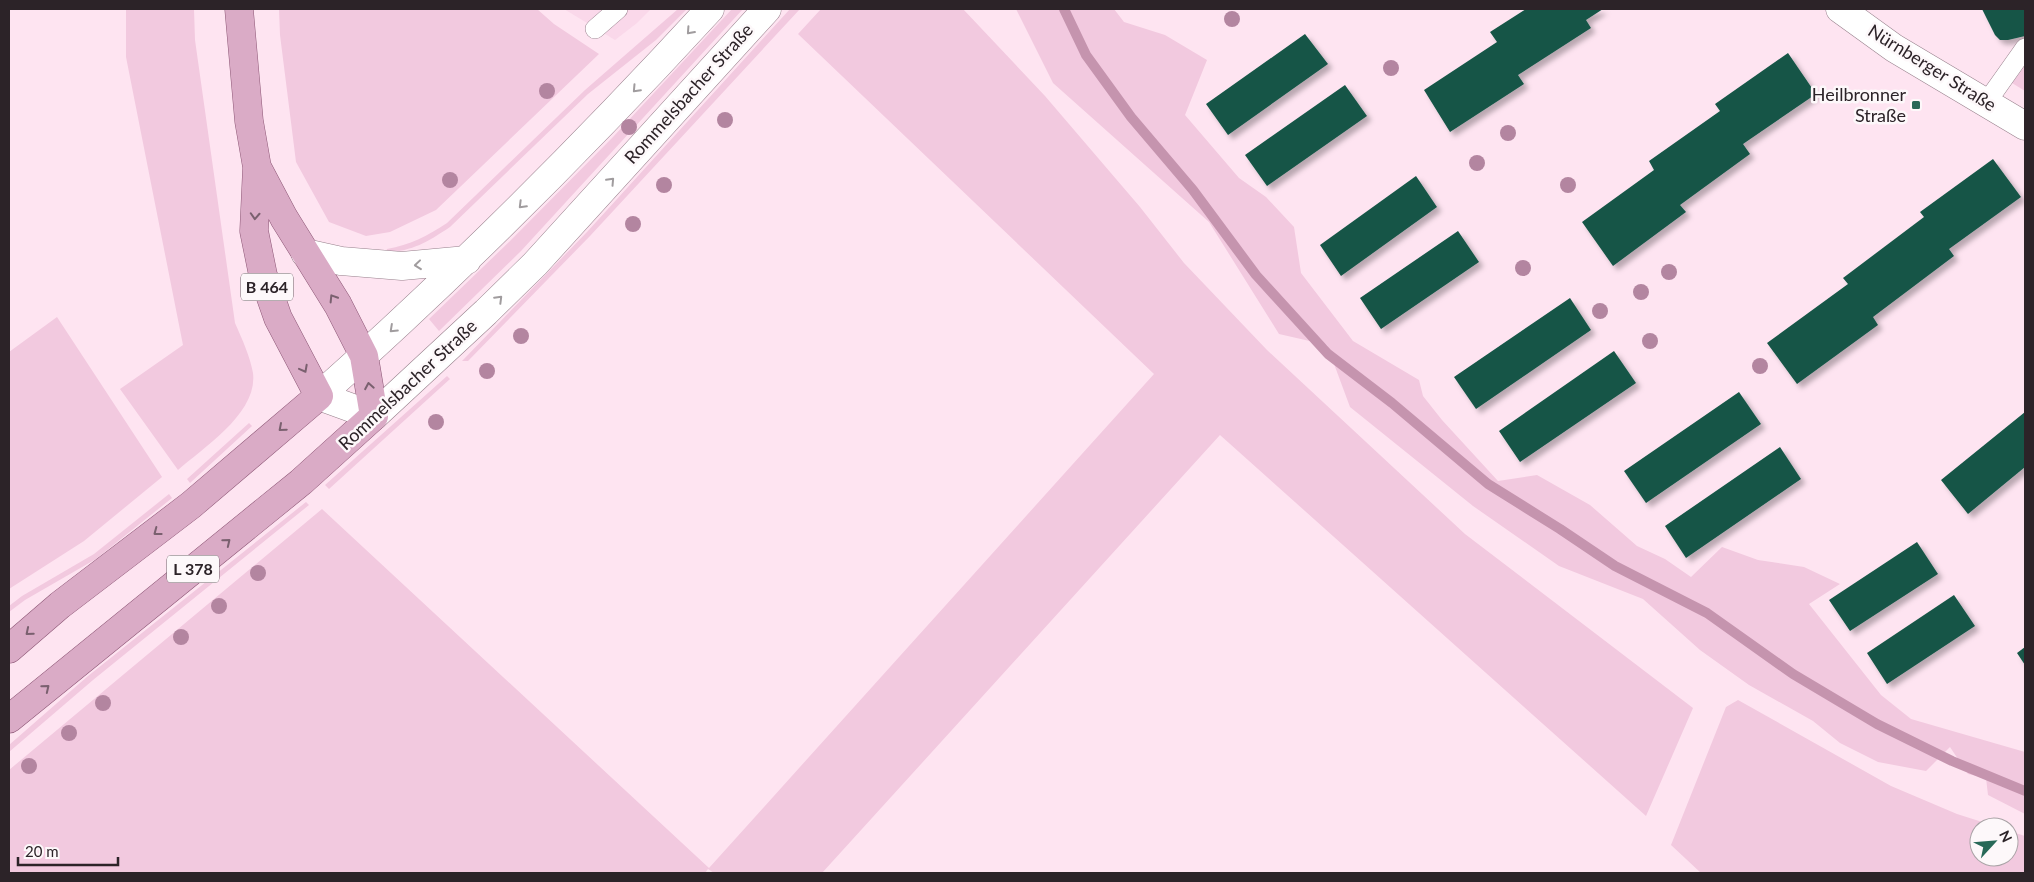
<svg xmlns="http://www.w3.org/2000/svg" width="2034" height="882" font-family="Lato,sans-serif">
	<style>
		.built { fill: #fad8ea }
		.green { fill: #f2c9df }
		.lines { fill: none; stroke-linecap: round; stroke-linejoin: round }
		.stream { stroke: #c594ae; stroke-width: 10 }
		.building { fill: #155546; filter: url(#shadow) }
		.service-casing { stroke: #97808c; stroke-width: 20 }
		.minor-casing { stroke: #97808c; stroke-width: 29 }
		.secondary-casing { stroke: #97808c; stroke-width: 29 }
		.primary-casing { stroke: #8d5776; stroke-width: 29 }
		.service { stroke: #fff; stroke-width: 19 }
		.minor { stroke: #fff; stroke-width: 28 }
		.secondary { stroke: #fff; stroke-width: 28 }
		.primary { stroke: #daabc6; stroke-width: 28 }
		.tree { fill: #b385a0 }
		.oneway { stroke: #a09c9e }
		.oneway2 { stroke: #7a606f }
		.poi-dot { fill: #286958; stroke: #fdf8fa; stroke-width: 2 }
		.labels { text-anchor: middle; stroke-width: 5; stroke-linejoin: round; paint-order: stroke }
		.shield { fill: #fdf8fa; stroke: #6b6367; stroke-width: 1 }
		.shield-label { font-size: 16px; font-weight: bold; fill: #2c2328 }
		.street-label { font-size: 18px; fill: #2c2328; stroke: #fdf8fa }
		.poi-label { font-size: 18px; fill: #2c2328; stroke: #fdf8fa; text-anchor: end }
	</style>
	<defs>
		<filter id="shadow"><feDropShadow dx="4.5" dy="4.5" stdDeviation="2.5" flood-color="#0004"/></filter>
	</defs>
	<rect width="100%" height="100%" fill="#fee4f1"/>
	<path class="built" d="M564 9H651L637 23 615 40Z"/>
	<path class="green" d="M126 9H194L195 40 235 323C242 339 250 356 253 373 258 413 204 447 178 470L120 389 183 345 126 57Z
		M279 9H537L554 24 599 54 436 210 390 232 366 236 329 222 296 162 280 35Z
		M678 9H687L656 40 588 94 450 227C426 243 414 250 386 253L387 249C410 245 427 236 447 223L585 90Z
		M732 9H743L521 251 439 331 429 319 510 241 613 137Z
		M790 9H800L590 236 468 361H462L587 232Z
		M821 9H963L1045 96 1140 207 1184 263 1267 350 1465 534 1693 708 1646 816 1220 435 822 873H714L708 869 705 873H9V770L322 509 709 868 1154 374 798 34Z
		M1016 9H1114L1124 22 1165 35 1207 60 1185 115 1239 178 1266 197 1294 227 1301 273 1353 341 1419 380 1423 396 1442 420 1498 481 1537 475 1590 505 1637 546 1665 559 1691 577 1722 547 1758 560 1804 567 1840 584 1809 604 1881 695 1911 719 2025 752V814L1988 795 1986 778 1968 774 1950 747 1926 771 1878 762 1840 743 1813 721 1749 685 1700 650 1643 599 1559 566 1473 506 1350 407 1327 345 1279 334 1209 222 1053 83Z
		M2025 66V91L2012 83Z
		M57 317 162 477 84 541 9 589V352Z
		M447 376 450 379 329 489 325 485Z
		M249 423 252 426 190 483 187 479Z
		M169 494 172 498 96 559 25 600 9 612V606L22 596 94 554Z
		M306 502 309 505 93 680 9 752V745L88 676Z
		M1738 700 1891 786 1957 814 1998 827H1979V857H2009V831L2025 836V873H1701L1671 845 1726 707Z"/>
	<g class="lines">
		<path class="stream" d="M1064 9 1086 55 1131 117 1193 190 1256 275 1328 354 1392 403 1488 484 1560 529 1615 566 1707 613 1793 674 1877 724 1952 761 2025 791"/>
	</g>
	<path class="building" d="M1526 9H1603L1586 20 1591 28 1518 75 1524 84 1450 132 1424 90 1497 42 1490 32Z
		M1982 9H2025V36L2008 40H2000L1995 35Z
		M1305 34 1328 64 1228 135 1206 104Z
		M1788 53 1816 94 1743 144 1750 154 1680 205 1686 212 1613 266 1582 222 1654 170 1649 161 1720 111 1715 104Z
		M1345 85 1367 116 1267 186 1245 155Z
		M1993 159 2021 197 1949 249 1954 256 1873 317 1878 325 1797 384 1767 343 1848 284 1843 278 1924 217 1920 212Z
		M1416 176 1437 207 1341 276 1320 245Z
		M1458 231 1479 262 1381 329 1360 298Z
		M1570 298 1591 330 1476 409 1454 377Z
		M1614 351 1636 383 1520 462 1499 431Z
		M1739 392 1761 424 1646 503 1624 471Z
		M2025 412V467L1968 514 1941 480Z
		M1780 447 1801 479 1686 558 1665 526Z
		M1917 542 1938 574 1850 631 1829 600Z
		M1954 595 1975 626 1887 684 1867 653Z
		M2025 647V665L2017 653Z"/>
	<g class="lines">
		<g class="service-casing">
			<path id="service" d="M595 29 618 9
				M1986 103 2025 48"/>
		</g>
		<g class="minor-casing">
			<path id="minor" d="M1840 9 1894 48 2025 126"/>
		</g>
		<g class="secondary-casing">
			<path id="secondary" d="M710 9C586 144 456 274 319 396L374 416 486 312 535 264 767 9
				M305 253 341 261 402 266 467 260"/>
		</g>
		<g class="primary-casing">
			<path id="primary" d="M9 649 60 605 191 505 319 396 278 318 263 275 254 231 257 167 249 121 239 9
				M9 719 301 482 374 416 364 356 338 305 284 218 257 167"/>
		</g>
		<use href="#service" class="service"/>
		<use href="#minor" class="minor"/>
		<use href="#secondary" class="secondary"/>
		<use href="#primary" class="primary"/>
	</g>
	<g class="tree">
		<circle cx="1232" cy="19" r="8"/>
		<circle cx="1391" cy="68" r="8"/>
		<circle cx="547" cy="91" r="8"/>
		<circle cx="725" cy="120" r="8"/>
		<circle cx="629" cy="127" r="8"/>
		<circle cx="1508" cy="133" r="8"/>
		<circle cx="1477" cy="163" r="8"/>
		<circle cx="450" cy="180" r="8"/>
		<circle cx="664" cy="185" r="8"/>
		<circle cx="1568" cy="185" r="8"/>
		<circle cx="633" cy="224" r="8"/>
		<circle cx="1523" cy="268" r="8"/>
		<circle cx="1669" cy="272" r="8"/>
		<circle cx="1641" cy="292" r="8"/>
		<circle cx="1600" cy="311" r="8"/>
		<circle cx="521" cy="336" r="8"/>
		<circle cx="1650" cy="341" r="8"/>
		<circle cx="1760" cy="366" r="8"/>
		<circle cx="487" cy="371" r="8"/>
		<circle cx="436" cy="422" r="8"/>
		<circle cx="258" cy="573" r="8"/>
		<circle cx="219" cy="606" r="8"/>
		<circle cx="181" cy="637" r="8"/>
		<circle cx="103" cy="703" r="8"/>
		<circle cx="69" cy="733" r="8"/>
		<circle cx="29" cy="766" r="8"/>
	</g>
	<defs><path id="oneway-chevron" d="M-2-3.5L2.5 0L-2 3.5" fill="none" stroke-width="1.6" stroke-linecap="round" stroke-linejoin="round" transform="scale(1.25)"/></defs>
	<g class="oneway">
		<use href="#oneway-chevron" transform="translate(690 31) rotate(132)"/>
		<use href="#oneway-chevron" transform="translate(636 89) rotate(133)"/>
		<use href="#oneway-chevron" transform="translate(611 181) rotate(-47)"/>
		<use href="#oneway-chevron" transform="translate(522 205) rotate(135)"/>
		<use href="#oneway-chevron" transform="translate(418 265) rotate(174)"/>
		<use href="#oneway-chevron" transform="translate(499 299) rotate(-45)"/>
		<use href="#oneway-chevron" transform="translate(393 329) rotate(137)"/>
	</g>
	<g class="oneway2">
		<use href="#oneway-chevron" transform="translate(255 216) rotate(93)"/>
		<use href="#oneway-chevron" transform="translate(333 298) rotate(-122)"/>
		<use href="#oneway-chevron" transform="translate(304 369) rotate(62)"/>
		<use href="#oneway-chevron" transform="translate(369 386) rotate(-100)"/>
		<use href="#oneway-chevron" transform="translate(282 428) rotate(139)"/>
		<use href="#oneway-chevron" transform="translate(157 532) rotate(143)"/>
		<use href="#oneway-chevron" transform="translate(227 542) rotate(-39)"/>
		<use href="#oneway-chevron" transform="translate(29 632) rotate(140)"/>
		<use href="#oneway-chevron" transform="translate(46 688) rotate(-39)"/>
	</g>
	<rect class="poi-dot" x="1911" y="100" width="10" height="10" rx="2.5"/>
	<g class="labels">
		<g class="shield">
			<rect x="241" y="273.5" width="52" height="27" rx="4"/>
			<rect x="167" y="555.5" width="52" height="27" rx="4"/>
		</g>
		<g class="shield-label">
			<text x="267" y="293">B 464</text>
			<text x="193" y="575">L 378</text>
		</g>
		<g class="street-label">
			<text transform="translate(1932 68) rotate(32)" y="6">Nürnberger Straße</text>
			<text transform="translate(689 94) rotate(-48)" y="6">Rommelsbacher Straße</text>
			<text transform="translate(408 385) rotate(-43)" y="6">Rommelsbacher Straße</text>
		</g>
		<g class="poi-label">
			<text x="1906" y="101">Heilbronner<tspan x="1906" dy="21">Straße</tspan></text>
		</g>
	</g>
	<rect width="2034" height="882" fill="none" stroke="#2c2328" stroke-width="20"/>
	<g transform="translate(1994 842) rotate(64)"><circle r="24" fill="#fdf8fa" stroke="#a9a3a6"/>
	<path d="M0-4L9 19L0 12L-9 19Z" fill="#286958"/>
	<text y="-8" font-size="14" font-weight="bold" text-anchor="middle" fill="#2c2328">N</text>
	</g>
	<path d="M18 857v8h100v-8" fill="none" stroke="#2c2328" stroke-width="2.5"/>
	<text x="25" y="857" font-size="15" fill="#2c2328" stroke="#fdf8fa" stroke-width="4" paint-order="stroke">20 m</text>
</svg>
